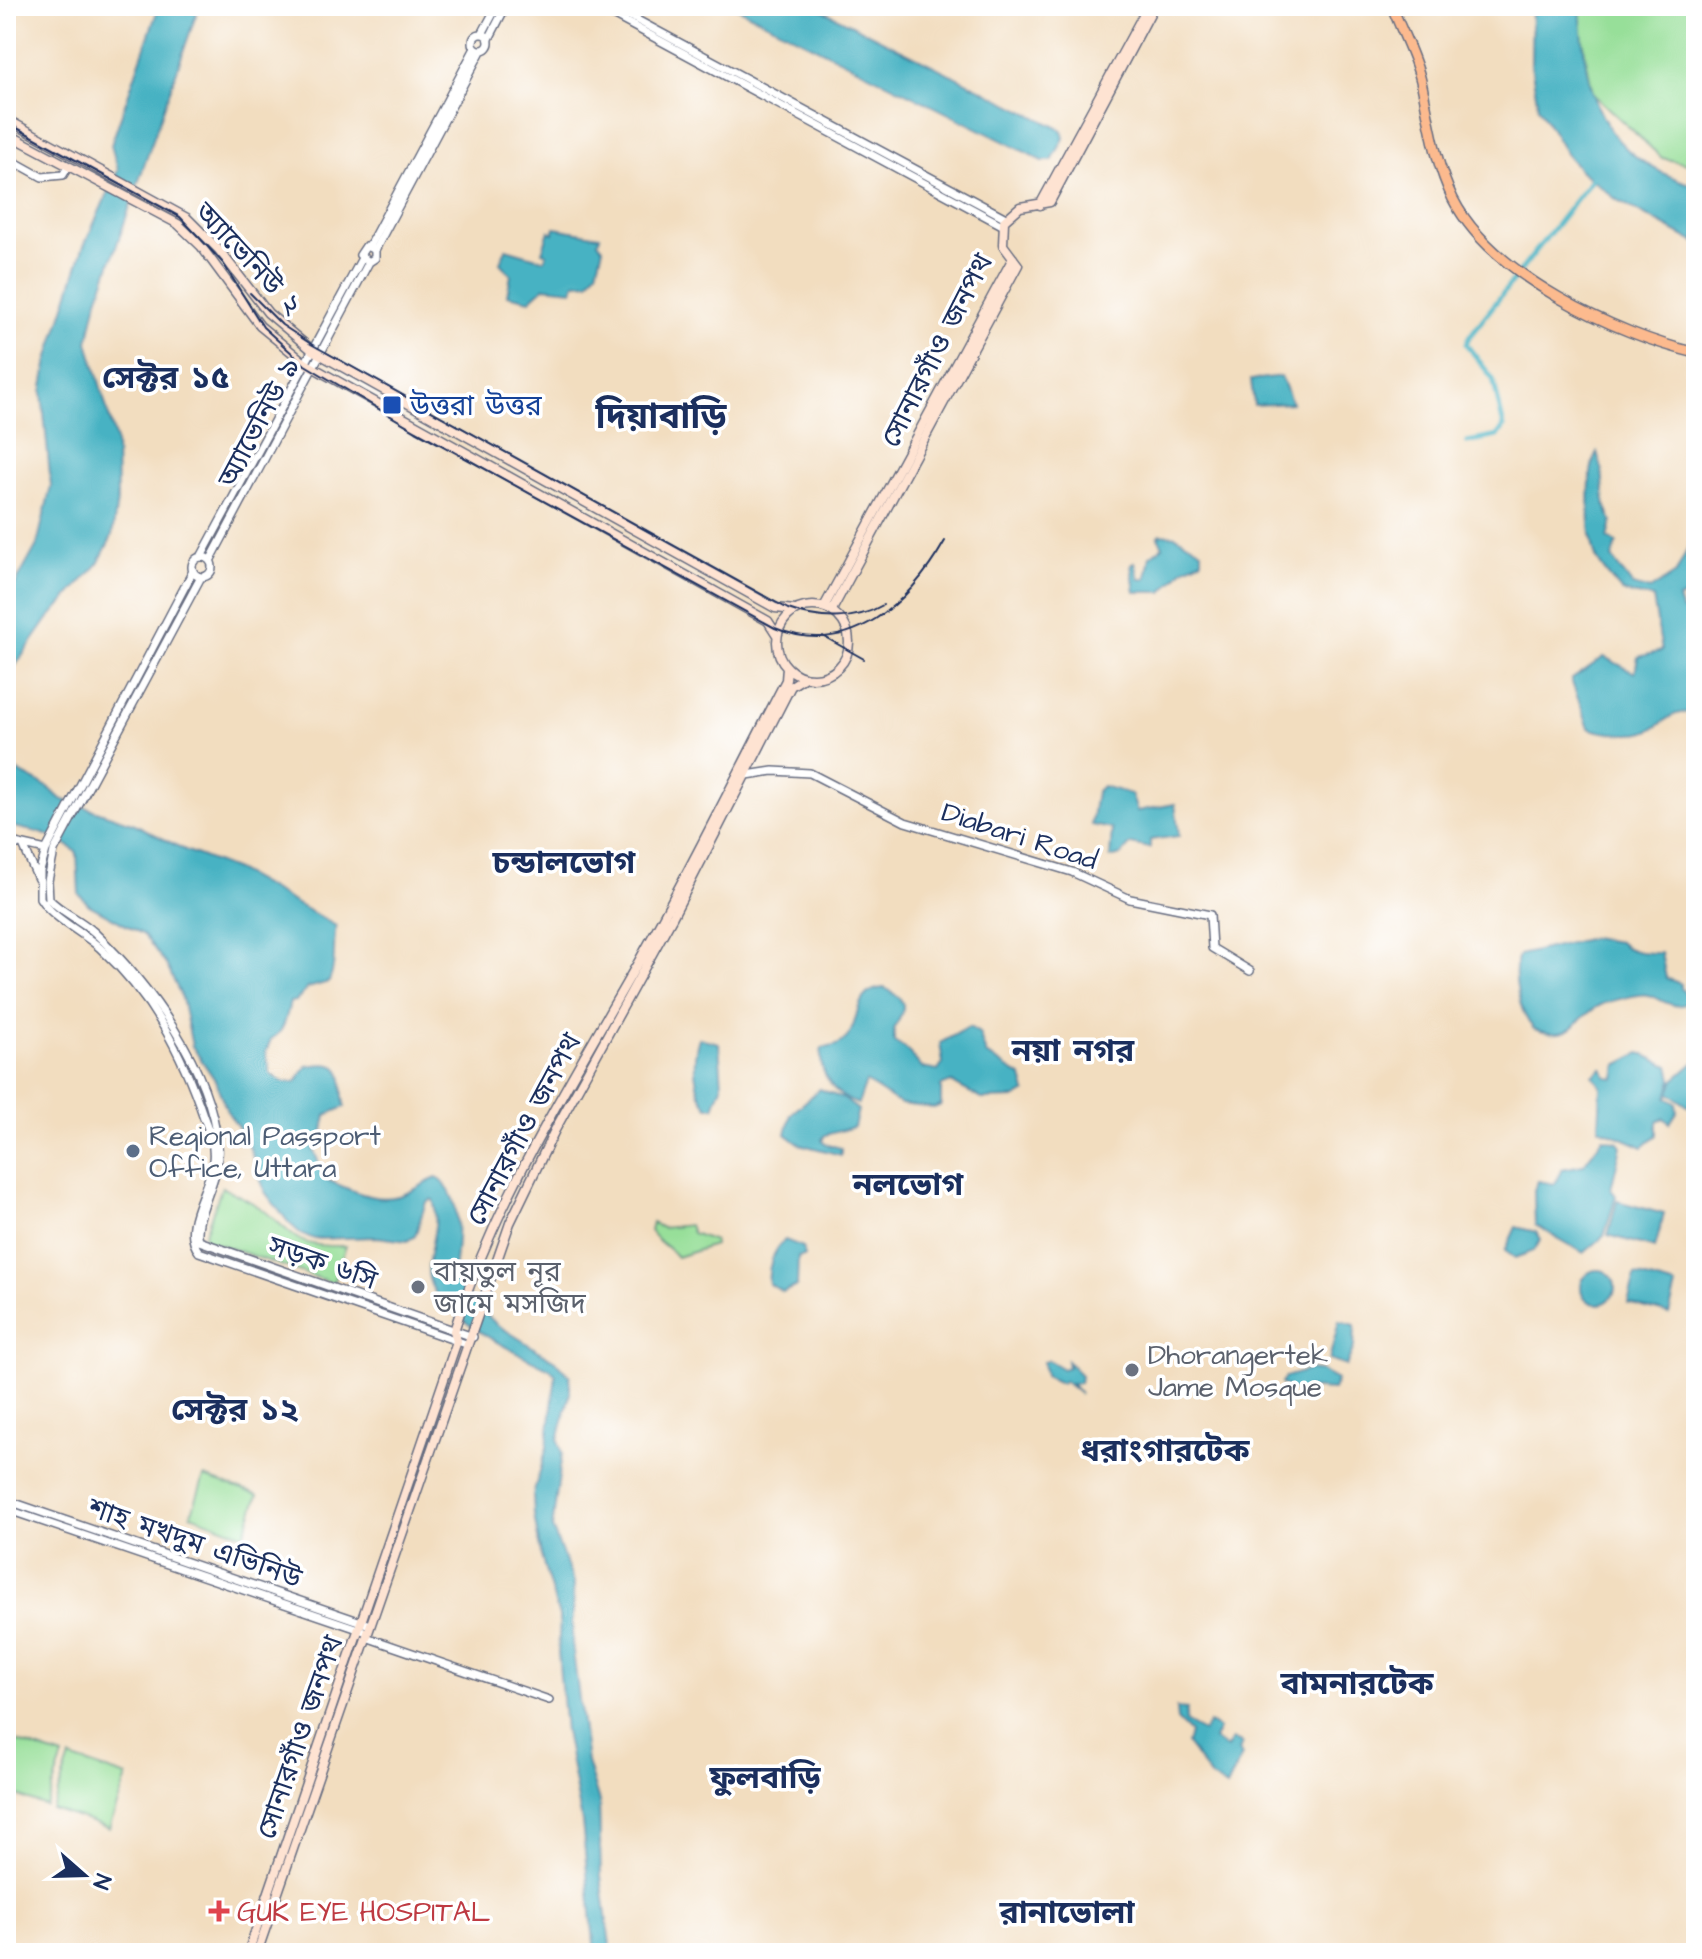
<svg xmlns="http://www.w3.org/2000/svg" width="1702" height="1959" font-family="'Architects Daughter','Noto Sans Bengali',sans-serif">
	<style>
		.green { fill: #97df99; stroke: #59877c; stroke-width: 2 }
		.water { fill: #46b2c3; stroke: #307090; stroke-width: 2 }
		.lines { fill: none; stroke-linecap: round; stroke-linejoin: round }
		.canal { stroke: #46b2c3; stroke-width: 5 }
		.tertiary-casing { stroke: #666c80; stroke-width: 10 }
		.secondary-casing { stroke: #666c80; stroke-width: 11 }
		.trunk-casing { stroke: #666c80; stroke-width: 12 }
		.tertiary { stroke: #fff; stroke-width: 7 }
		.secondary { stroke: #fee3d2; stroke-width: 8 }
		.trunk { stroke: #fcba8e; stroke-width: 9 }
		.rail { stroke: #1b2f5e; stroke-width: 2 }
		.transit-dot { fill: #1a4fb4; stroke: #fff; stroke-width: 3 }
		.service-dot { fill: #5c6f8a; stroke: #fff; stroke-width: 3 }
		.worship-dot { fill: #6b7280; stroke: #fff; stroke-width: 3 }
		.health-dot { fill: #e0444e; stroke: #fff; stroke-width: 3 }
		.labels { text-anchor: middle; stroke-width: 7; stroke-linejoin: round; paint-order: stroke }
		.street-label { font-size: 28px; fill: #1b2f5e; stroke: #fff }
		.transit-label { font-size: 28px; fill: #164399; stroke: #fff; text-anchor: start }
		.service-label { font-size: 28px; fill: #4e5e75; stroke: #fff; text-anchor: start }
		.worship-label { font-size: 28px; fill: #5b616d; stroke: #fff; text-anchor: start }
		.health-label { font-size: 28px; fill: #be3a42; stroke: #fff; text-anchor: start }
		.quarter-label { font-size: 32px; font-weight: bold; fill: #1b2f5e; stroke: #fff }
		.district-label { font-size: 36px; font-weight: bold; fill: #1b2f5e; stroke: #fff }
	</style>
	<rect width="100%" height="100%" fill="#fff"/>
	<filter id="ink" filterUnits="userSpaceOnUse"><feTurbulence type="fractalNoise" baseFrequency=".0125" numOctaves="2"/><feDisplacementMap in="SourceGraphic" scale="16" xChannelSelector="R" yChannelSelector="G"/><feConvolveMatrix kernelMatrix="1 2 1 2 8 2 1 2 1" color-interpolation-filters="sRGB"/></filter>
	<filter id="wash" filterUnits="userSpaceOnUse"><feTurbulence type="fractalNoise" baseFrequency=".006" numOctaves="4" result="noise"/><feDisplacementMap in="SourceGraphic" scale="32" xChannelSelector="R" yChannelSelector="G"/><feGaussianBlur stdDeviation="1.8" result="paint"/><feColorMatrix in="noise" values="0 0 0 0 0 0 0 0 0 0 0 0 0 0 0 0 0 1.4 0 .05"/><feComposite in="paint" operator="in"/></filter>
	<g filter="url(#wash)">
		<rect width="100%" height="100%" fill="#f2ddbf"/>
		<path class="green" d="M1576 6H1696V166L1662 158 1593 94Z
			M222 1187C235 1194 250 1200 262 1209 299 1238 293 1247 346 1246L333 1283 206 1240 204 1235Z
			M652 1223 662 1228 689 1225 692 1233 714 1241V1245L677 1257C668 1246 658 1243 650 1231Z
			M204 1477 258 1495 244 1535 191 1515Z
			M6 1738 63 1757 46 1806 6 1792Z
			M70 1758 127 1777 109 1828 52 1809Z"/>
		<path class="water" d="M159 6H199L96 305 88 342 116 441 117 501 112 536 98 564 48 619 9 675 6 601 37 545 51 486 42 392 48 360 83 248 118 170 111 145Z
			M733 6H814L1062 130 1064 138 1052 161H1043Z
			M1532 6H1580C1586 98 1599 156 1696 186V243L1617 200 1581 171 1566 154 1538 107 1531 64Z
			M555 228 600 236 598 242 603 248 597 271 589 282 575 283 573 290 544 287 530 300 507 295 511 275 500 263 506 249 544 260 547 254 542 252 549 231 553 233Z
			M1281 376 1292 403 1254 405 1251 380Z
			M1597 452 1602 469 1605 504 1612 522 1608 538 1617 543 1612 558 1632 585 1650 590 1676 573 1696 531V592L1678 599 1682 610 1696 612V712C1664 711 1669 724 1645 732 1634 736 1599 733 1589 728L1571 680 1604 657 1635 673 1638 657 1662 651 1653 598 1622 592C1613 581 1602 570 1596 557 1588 537 1586 470 1597 452Z
			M1161 534 1176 536 1202 551V560L1183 569 1163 592H1135L1131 564 1135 562 1139 579H1146L1150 556 1163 546 1158 537Z
			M6 765 48 787 61 799 135 824 185 850 236 870 336 926C332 947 337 962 329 982L308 988 296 1001 290 1002C286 1017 285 1032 271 1039L266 1052 270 1073 284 1082H296L307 1066C355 1057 337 1083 345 1107L326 1115 323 1131 313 1148 325 1179C351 1190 379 1206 407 1193 418 1189 425 1182 437 1178 467 1198 456 1250 453 1280L496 1324 555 1361 570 1376V1394L558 1440 562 1453 552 1528 574 1583 572 1643 587 1762 599 1802 601 1876 611 1953H595L582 1822 565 1731 558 1653 560 1620 541 1556 534 1515 533 1495 547 1447 556 1375 550 1369C518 1354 429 1313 428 1272 428 1247 441 1225 433 1199L426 1202 415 1236 407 1241 377 1237 314 1239 300 1233 289 1223 265 1192 247 1140 227 1111 215 1080 192 1046 182 998 167 966 144 935 89 905 79 894 77 853C55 833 34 832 6 825Z
			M1102 786 1131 794 1137 811 1175 804 1179 836 1150 840V848L1131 844 1121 855 1110 858 1112 829 1091 825 1096 792Z
			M1591 938 1619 942C1628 953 1648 953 1661 953L1666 978 1681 984V988L1691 1001C1670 1015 1658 991 1639 995 1631 996 1610 1001 1603 1004 1572 1017 1576 1044 1534 1029 1519 1013 1511 975 1519 955Z
			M885 988C908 1001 907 1008 894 1028V1042L906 1049 922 1068 938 1071 943 1063 940 1043 969 1027 979 1033 986 1054 1022 1077 1026 1092 1016 1098 982 1099 951 1082 941 1086V1105L934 1108 900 1104 866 1082 858 1104C835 1097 817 1073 822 1048 873 1045 840 990 885 988Z
			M699 1038 719 1043 722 1086 714 1107H708C693 1090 692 1058 699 1038Z
			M1640 1053 1669 1066 1672 1079 1667 1098 1676 1103 1677 1112 1670 1123 1664 1118 1657 1121V1135L1643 1147 1599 1128 1601 1087 1593 1076 1602 1068 1607 1077 1615 1078 1617 1065Z
			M1696 1061V1098L1689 1107 1669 1093 1674 1080Z
			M820 1089 844 1099 858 1110 854 1127 825 1135 822 1140 825 1144 841 1148V1155L799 1144 786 1134 791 1114Z
			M1603 1138 1618 1142 1621 1146 1611 1189 1616 1196 1604 1236 1584 1253 1535 1225 1534 1191 1538 1181 1555 1184 1562 1169 1583 1165Z
			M1617 1201 1664 1214 1655 1248 1608 1235Z
			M1516 1227 1536 1232 1541 1239 1534 1251 1515 1258 1505 1251Z
			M785 1240 803 1247 805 1256 798 1257 797 1286 783 1292 769 1284C767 1269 773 1250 785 1240Z
			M1581 1287a17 17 0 1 1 34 0a17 17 0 1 1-34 0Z
			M1635 1275 1676 1286 1669 1314 1628 1303Z
			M1339 1321 1355 1325 1354 1347 1346 1366 1329 1360Z
			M1048 1360 1063 1369 1068 1367 1067 1361 1081 1375 1080 1383 1071 1384 1080 1394 1064 1381 1062 1384 1045 1376 1043 1362Z
			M1309 1370 1321 1371 1337 1380 1333 1390 1303 1388 1300 1392 1281 1384 1285 1377Z
			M1176 1708 1187 1709 1185 1722 1203 1732 1209 1723 1219 1729 1214 1740 1227 1748 1232 1740 1242 1743 1239 1751 1242 1756 1227 1787 1211 1778 1187 1744 1190 1733 1177 1720Z"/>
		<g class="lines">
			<path class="canal" d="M1467 442 1498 436 1504 427 1493 379 1466 344 1469 337 1596 174"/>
		</g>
	</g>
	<g filter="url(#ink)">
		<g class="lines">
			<g class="tertiary-casing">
				<path id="tertiary" d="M596 6 1002 225
					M611 6 1006 218
					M473 42a8 8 0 1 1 16 0a8 8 0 1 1-16 0Z
					M482 34 497 6
					M489 39 506 6
					M6 148 17 139
					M6 157 42 177 63 175 68 167
					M369 246 475 48
					M375 250 481 51
					M201 557 362 258
					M192 567a10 10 0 1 1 20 0a10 10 0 1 1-20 0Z
					M210 561 369 262 375 258V250L366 246 360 255 369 262
					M193 571 46 850 40 871V898C52 918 82 932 100 948 152 996 182 1052 204 1118 209 1131 215 1145 213 1160 211 1188 179 1227 199 1252L466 1344
					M201 577 54 851 48 881 49 899C61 912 80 919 94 932 150 985 210 1066 218 1146 222 1178 192 1216 199 1241L473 1337
					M747 775 773 771 810 773 905 822 1072 872 1130 899 1210 915 1212 948 1250 971
					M6 841 46 850
					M23 845 38 879
					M6 1500 370 1625
					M6 1509 367 1632
					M366 1637 549 1700"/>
			</g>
			<g class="secondary-casing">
				<path id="secondary" d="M6 119 187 218 219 250 268 313 312 350 775 608 795 610
					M6 133 178 224 201 246 260 326 305 363 768 621 777 635
					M1040 205 1148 6
					M777 642a36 36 0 1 1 72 0a36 36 0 1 1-72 0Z
					M824 607 1013 258
					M832 610 1018 265 1003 245 1004 221 1020 207 1050 202 1154 6
					M248 1953 457 1341 454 1331C495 1200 572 1079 639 961 691 869 737 774 786 680L787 667
					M257 1953 510 1223 555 1130 673 916 791 686 805 677"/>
			</g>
			<g class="trunk-casing">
				<path id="trunk" d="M1392 6C1401 31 1415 55 1421 81 1430 122 1434 160 1453 199 1492 276 1616 334 1696 353"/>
			</g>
			<use href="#tertiary" class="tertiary"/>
			<use href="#secondary" class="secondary"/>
			<use href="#trunk" class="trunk"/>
			<path class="rail" d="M6 122 180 217 223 263 263 327 305 365 416 431 775 628C850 660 911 601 945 541
				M250 293 282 325 311 344 788 609C818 620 854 622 883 605
				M823 636 864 659"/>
		</g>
	</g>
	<rect class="transit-dot" x="382" y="395" width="20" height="20" rx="4"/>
	<circle class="service-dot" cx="133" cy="1151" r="8"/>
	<g class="worship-dot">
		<circle cx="418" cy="1287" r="8"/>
		<circle cx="1132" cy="1370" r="8"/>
	</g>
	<path class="health-dot" d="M215 1899h8v8h8v8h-8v8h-8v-8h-8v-8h8z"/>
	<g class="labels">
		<g class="street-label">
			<text transform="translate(249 258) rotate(47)" y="10">অ্যাভেনিউ ২</text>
			<text transform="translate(936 350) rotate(-63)" y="10">সোনারগাঁও জনপথ</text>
			<text transform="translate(258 422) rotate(-62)" y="10">অ্যাভেনিউ ৯</text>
			<text transform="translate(1020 835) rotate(18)" y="10">Diabari Road</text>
			<text transform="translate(523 1129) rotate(-62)" y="10">সোনারগাঁও জনপথ</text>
			<text transform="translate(323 1262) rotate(19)" y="10">সড়ক ৬সি</text>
			<text transform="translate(195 1542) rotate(19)" y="10">শাহ মখদুম এভিনিউ</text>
			<text transform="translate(299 1737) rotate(-71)" y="10">সোনারগাঁও জনপথ</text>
		</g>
		<g class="transit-label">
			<text x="410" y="415">উত্তরা উত্তর</text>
		</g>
		<g class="service-label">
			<text x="149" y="1145">Regional Passport<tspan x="149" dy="32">Office, Uttara</tspan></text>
		</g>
		<g class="worship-label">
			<text x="434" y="1281">বায়তুল নূর<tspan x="434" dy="32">জামে মসজিদ</tspan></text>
			<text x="1148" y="1364">Dhorangertek<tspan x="1148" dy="32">Jame Mosque</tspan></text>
		</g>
		<g class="health-label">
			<text x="237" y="1921">GUK EYE HOSPITAL</text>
		</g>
		<g class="quarter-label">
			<text x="166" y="388">সেক্টর ১৫</text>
			<text x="564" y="873">চন্ডালভোগ</text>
			<text x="1073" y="1061">নয়া নগর</text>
			<text x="908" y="1195">নলভোগ</text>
			<text x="235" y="1420">সেক্টর ১২</text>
			<text x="1165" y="1461">ধরাংগারটেক</text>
			<text x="1357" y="1694">বামনারটেক</text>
			<text x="765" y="1788">ফুলবাড়ি</text>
			<text x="1067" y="1923">রানাভোলা</text>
		</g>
		<g class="district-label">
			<text x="661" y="428">দিয়াবাড়ি</text>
		</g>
	</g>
	<rect width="1702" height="1959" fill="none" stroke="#fff" stroke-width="32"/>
	<g transform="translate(84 1875) rotate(110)" stroke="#ffffff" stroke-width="6" paint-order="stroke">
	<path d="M0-6L14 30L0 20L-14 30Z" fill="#1b2f5e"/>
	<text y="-12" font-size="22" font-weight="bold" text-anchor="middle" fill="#1b2f5e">N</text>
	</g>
</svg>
